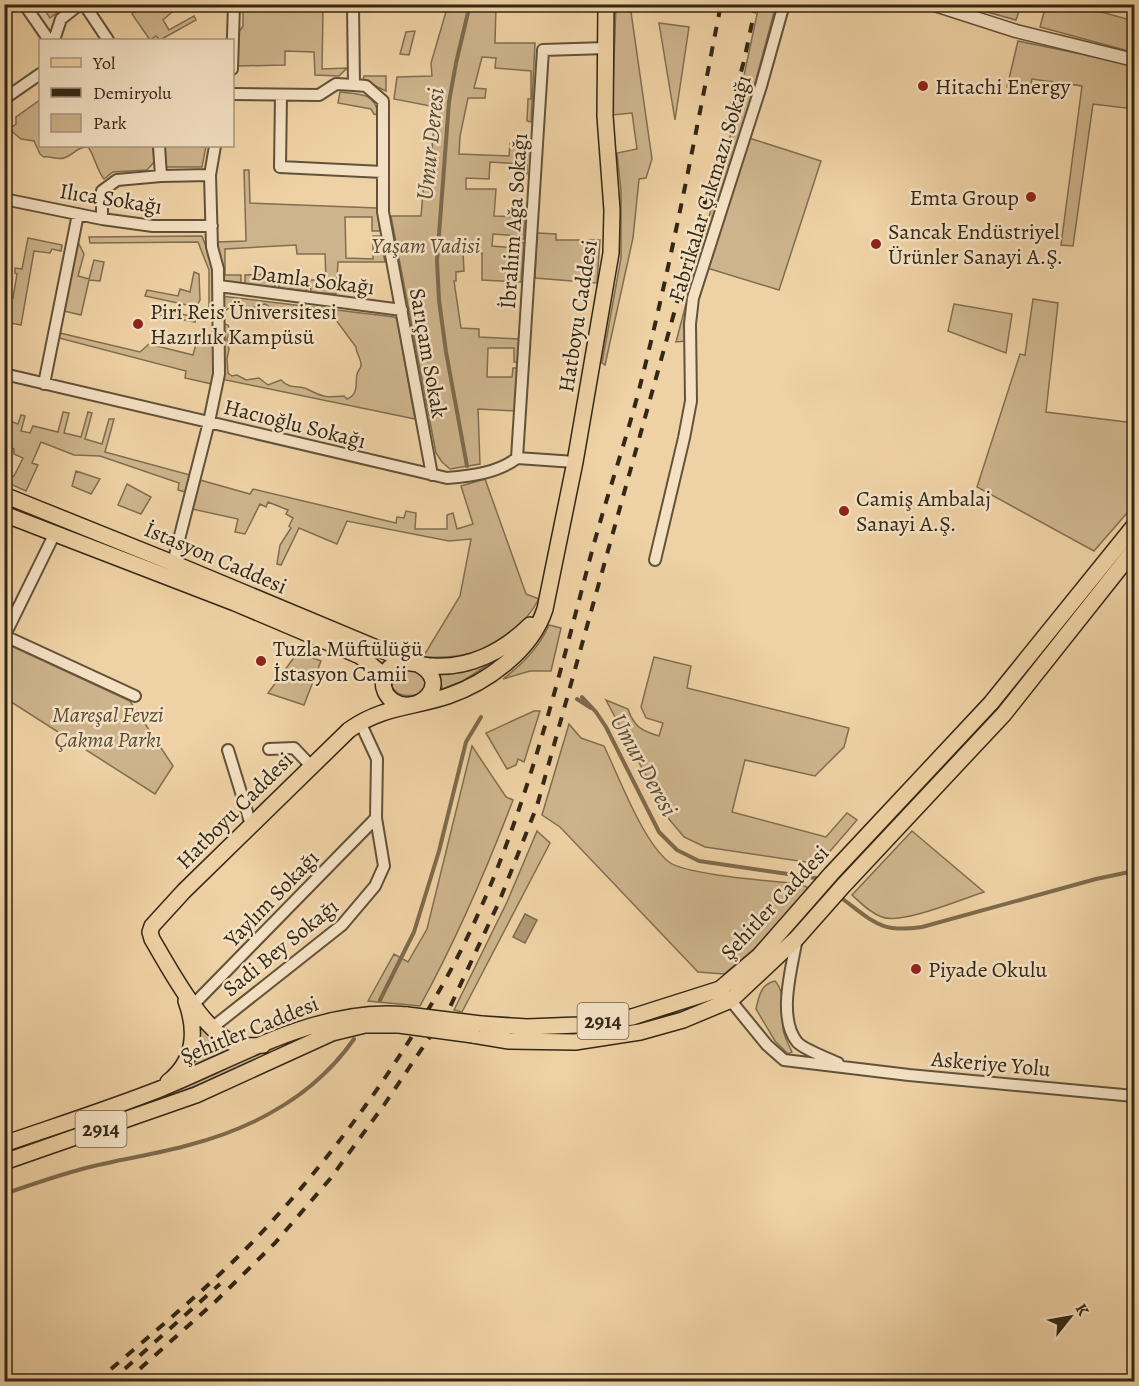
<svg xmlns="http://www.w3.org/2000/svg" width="1139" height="1386" font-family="Alegreya,serif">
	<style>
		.green { fill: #ceb48c; stroke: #806e50; stroke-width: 1.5 }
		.water { fill: #ae9773; stroke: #7d6a4d; stroke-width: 1.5 }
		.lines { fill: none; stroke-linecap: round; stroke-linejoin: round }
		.stream { stroke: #7d6a4d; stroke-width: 4 }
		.minor-casing { stroke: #625239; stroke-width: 14 }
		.tertiary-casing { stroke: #625239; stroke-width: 15 }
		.primary-casing { stroke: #332715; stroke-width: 18 }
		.minor { stroke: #f4e1c4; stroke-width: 10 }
		.tertiary { stroke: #f4e1c4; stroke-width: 12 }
		.primary { stroke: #eed1a4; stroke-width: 15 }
		.rail { stroke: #332715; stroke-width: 4; stroke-dasharray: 10 10; stroke-linecap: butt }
		.primary-bridge-casing { stroke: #332715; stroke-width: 18; stroke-linecap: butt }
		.primary-bridge { stroke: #eed1a4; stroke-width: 15 }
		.poi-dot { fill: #8f2418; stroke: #f4e1c4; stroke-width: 2 }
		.labels { text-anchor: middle; stroke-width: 5; stroke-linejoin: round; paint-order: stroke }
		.shield { fill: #f4e1c4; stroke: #6d5f4a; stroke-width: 1.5 }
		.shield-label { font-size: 21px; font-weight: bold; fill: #332715 }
		.poi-label { font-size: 22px; fill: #332715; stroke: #f4e1c4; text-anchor: start }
		.street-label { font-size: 22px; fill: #332715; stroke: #f4e1c4 }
		.park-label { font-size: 22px; font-style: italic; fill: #5a4a33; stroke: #f4e1c4 }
		.water-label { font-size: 24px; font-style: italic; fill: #584931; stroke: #f4e1c4 }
	</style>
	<rect width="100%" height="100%" fill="#eed1a4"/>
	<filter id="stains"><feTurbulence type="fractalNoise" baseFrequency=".00333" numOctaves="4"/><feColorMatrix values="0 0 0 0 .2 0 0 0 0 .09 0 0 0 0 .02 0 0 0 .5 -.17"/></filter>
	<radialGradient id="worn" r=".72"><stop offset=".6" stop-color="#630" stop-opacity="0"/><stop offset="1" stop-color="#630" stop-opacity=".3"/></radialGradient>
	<path class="green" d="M146 4 180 5 163 20 169 30 194 16 196 20 160 40 156 36 150 40 132 14Z
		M284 4 285 10H323L322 69 347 68 339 76 315 75 314 52 285 51V65L238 66 239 32 243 26V5Z
		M41 5H68L50 18Z
		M448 5H496L495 43H535L531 122 527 121 528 99H531V71L495 68 496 58 482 57 474 88 486 89 485 98H468L460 136 459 154 509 156 510 143 528 145 527 174H520L521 164 490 162 489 179 466 178V189H496L494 216 524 217V239H518V236L493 234 492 246 518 248V242L524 243 521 282 482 280V253L463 252 464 271 456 272V281H454L461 328 479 329V337L521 339 519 362H514V348H488L487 377H512L513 368H519L517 411 478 409 480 464 450 469 442 462 436 453 391 216H421L424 181 429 178 436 107 394 99 397 77 432 76 431 63Z
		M616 5H630L652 159 646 178 639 179 633 238 605 365 602 363 621 258V191L617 153 637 149 632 113 612 115Z
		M759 5H776L686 341 676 342 735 118Z
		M970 5V4L1021 5 1016 20 969 7Z
		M1046 5H1094V10L1134 21V40L1132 52 1040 27Z
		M659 23 689 27 675 120Z
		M415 31 409 55 400 54 406 32Z
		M1018 41 1134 65V109L1093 104 1073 246 1061 245 1082 86 1032 79 1029 92 1007 87Z
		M364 76H386V91L363 80Z
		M340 92C358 94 376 92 378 115L374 114 371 109 338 103Z
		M40 100V146H153L154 162 147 170 113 172 104 179C96 169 95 156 88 147 76 147 74 155 64 158 57 160 51 156 44 157L40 154 34 141 21 139 9 129 16 124V117Z
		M749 138 821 161 779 290 707 268Z
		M165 146H206L202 167H166Z
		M244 170H249L250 203 377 208 380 231H372V217H345L346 258 373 259V236H380L385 262H338L336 294 311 292 310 280H326L325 254H297L296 245 225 249V275H241V284L224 283 217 242 246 241Z
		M537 233 556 234V240H600L597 283 535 278Z
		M202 236 214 268 215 308 209 309V270L198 242 90 243 89 237Z
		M28 238 62 245 61 251 52 249 50 253 34 251 21 325 11 323 6 338H5V323L8 298H13L17 274 15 273V268L22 269Z
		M78 242 84 254 78 276 89 279 94 260 104 262 100 281 89 280 81 315 64 311Z
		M194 272 199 274 200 300 196 307 145 296 147 290 178 296 180 289 190 292Z
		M291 273 292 281 306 280 307 291 279 288V274Z
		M274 274 275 288 245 285V275Z
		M221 296 394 317 397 319 415 419 221 379V323L228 325 230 331 227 339 229 349 227 359 228 373 232 376 237 375 246 380 259 378 268 385 281 380C290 390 300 385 307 389 323 397 325 398 344 396L347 399C359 394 355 385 357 374 358 371 360 369 361 366 362 360 356 353 356 347L336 320 312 309 299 315 295 312 284 309 279 312 265 304 248 309 240 304 232 306 226 310 221 309Z
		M1033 299 1058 303 1046 412 1134 423V505L1094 551 977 487 1020 354 1025 355Z
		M954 304 1012 314 1006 353 948 331Z
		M161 310 196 317 195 322 160 315Z
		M60 333 140 352 149 344 193 355 197 340 215 341V368L212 384 185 378 186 371 59 338Z
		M63 412 69 413 64 433 81 437 88 412 92 413 85 439 102 444 109 419H114L105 452 190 475 185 492 178 490 179 483 100 456 74 455 41 442 32 463 38 465 26 491 8 483 12 476H14L23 458 14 454V449L5 444V419L18 424 21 415 25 416 21 431 30 433 33 426 58 432Z
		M76 471 100 479 91 494 72 486Z
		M485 479 526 594 539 599C514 644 472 660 423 657L460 596 471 539 449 541 347 521 337 544 299 528 281 565 277 564 280 545 291 528 289 526 293 518 286 514 288 510 268 502 266 507 260 504 245 534 235 532 238 519 192 509 200 480 250 494 253 489 396 523 397 517 404 518 406 511 416 513 415 529H447V515L453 513 457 529 473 524 461 486Z
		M127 484 151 497 141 514 118 505Z
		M549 625 561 628 551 671H530L503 679C523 664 539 648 549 625Z
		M7 644 130 701 173 766 155 794 5 698V649Z
		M298 652 321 661 304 705 268 693Z
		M654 657 691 666 687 688 849 728 844 747 815 776 745 760 732 812 826 837 847 813 857 820 819 864 705 847 684 837 669 819 606 700 628 709C634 727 642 731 659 736L663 723 646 718 641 707Z
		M495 660 463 681 442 689 440 674 469 671Z
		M413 669 425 678 426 687 417 695C407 696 398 697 392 687L394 675 403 670Z
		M534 711H540L524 762 518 759 516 765 507 769 486 733Z
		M569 724 581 738 604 746C619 777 643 842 669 862 686 875 773 881 800 884L811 889 760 944 724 974 698 972 560 827 542 815Z
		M472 746 506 797 513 800C486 871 456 940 420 1006L368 1001 394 954 408 962 427 929Z
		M537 831 550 843 462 1012 454 1010 507 902Z
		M912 831 984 892C962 899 901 925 882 917 870 913 861 903 852 895Z
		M775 981C786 992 781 1014 783 1029 784 1037 789 1045 792 1052L788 1054 775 1041 756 1009C759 996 761 984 775 981Z
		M193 1012C204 1031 215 1044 236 1050L191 1068C201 1048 197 1033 193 1012Z
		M299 1036 300 1040 207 1082 5 1155 4 1150 205 1078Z"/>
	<path class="water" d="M525 914 537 920 525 943 513 937Z"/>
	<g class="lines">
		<path class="stream" d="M467 466 446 352 439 300 437 261 449 102 456 63 470 4
			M582 697 596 712 606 727 659 832 677 850 699 861 816 878
			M577 699 591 708
			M844 900C875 923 882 933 922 927L1096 879 1134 871
			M380 1000 414 932 439 851 466 742 481 717
			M4 1194C30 1185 56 1176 82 1169 118 1159 154 1155 189 1145 254 1128 315 1095 354 1039"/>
		<g class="minor-casing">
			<path id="minor" d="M24 4 49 40
				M84 4 108 40
				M353 4 354 85 366 86 383 101V212L432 475
				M54 40 61 19 80 4
				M232 69 234 4
				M232 94 319 95 336 84 354 85
				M281 95 280 167 383 172
				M4 99 40 74
				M159 146 161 176
				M4 199 102 219 153 226H212
				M102 219V191L117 180 161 176 210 175
				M219 286 402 310
				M4 374 447 478C471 476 498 473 517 458L575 462
				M44 384 78 214
				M517 458 543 50 606 48
				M655 560 684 438 691 401 690 324 693 298 761 86 784 4
				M173 563 209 422 219 374 218 269 212 247 210 175 215 146
				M5 636 135 696
				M4 637 55 533
				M269 749 294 748 311 766
				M228 750 251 825
				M797 938C792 967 777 1017 797 1042 803 1049 829 1059 838 1063
				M727 996 767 1045 784 1060 909 1075 1134 1096
				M193 1005 376 818
				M213 1027 342 925 375 886 384 866 376 818 377 759 360 722"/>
		</g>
		<g class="tertiary-casing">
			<path id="tertiary" d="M932 4 1016 31 1134 60"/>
		</g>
		<g class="primary-casing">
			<path id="primary" d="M4 495 173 563 410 662
				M4 514 235 603 360 656 376 669 383 681
				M418 664C454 683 417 717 393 701 379 691 380 670 396 664 408 659 420 666 432 666 469 669 504 651 530 625
				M481 1024 527 1027 578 1025 632 1017 720 989 759 956 831 874 991 703 1134 526
				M473 1035 509 1041 575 1042 640 1032 683 1020 731 1000 797 938 843 886 1004 714 1134 550
				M263 1045C254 1046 245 1047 235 1044 203 1032 169 968 152 939L150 932 152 926 184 891 349 730C383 706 412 708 448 696 488 682 532 650 545 609L575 462 611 253 612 210 605 116 606 4
				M168 1082C195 1061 197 1031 186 1001
				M4 1144C56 1126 109 1109 160 1089 239 1057 320 1006 407 1015
				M4 1162 196 1095 332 1033 365 1025H399"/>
		</g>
		<use href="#minor" class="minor"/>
		<use href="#tertiary" class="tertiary"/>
		<use href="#primary" class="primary"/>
		<path class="rail" d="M96 1382C152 1333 214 1284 264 1230 329 1160 387 1081 435 998 515 862 552 702 592 551 607 495 626 441 640 386 672 260 696 132 721 4
			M110 1382 220 1284
			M125 1382 216 1301 275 1243 330 1179 384 1105 450 1007 499 902 537 806 718 155 744 61 756 4"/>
		<g class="primary-bridge-casing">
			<path id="primary-bridge" d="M407 1015 481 1024
				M399 1025 473 1035"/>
		</g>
		<use href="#primary-bridge" class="primary-bridge"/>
	</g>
	<g class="poi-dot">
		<circle cx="923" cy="86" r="6"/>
		<circle cx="1031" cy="197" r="6"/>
		<circle cx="876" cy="244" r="6"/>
		<circle cx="138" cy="324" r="6"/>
		<circle cx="844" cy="511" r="6"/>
		<circle cx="261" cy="661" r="6"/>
		<circle cx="916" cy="969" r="6"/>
	</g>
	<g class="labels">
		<g class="shield">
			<rect x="577.5" y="1003" width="51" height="36" rx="4.5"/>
			<rect x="75.5" y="1111" width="51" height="36" rx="4.5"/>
		</g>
		<g class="shield-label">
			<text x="603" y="1028">2914</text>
			<text x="101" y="1136">2914</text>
		</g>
		<g class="poi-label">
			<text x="935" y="94">Hitachi Energy</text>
			<text x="1019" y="205" text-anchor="end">Emta Group</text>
			<text x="888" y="239">Sancak Endüstriyel<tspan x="888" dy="25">Ürünler Sanayi A.Ş.</tspan></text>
			<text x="150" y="319">Piri Reis Üniversitesi<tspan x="150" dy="25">Hazırlık Kampüsü</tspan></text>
			<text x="856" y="506">Camiş Ambalaj<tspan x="856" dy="25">Sanayi A.Ş.</tspan></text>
			<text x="273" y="656">Tuzla Müftülüğü<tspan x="273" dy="25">İstasyon Camii</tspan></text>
			<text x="928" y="977">Piyade Okulu</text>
		</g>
		<g class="street-label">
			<text transform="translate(709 188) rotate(-73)" y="8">Fabrikalar Çıkmazı Sokağı</text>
			<text transform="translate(111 198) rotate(9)" y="8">Ilıca Sokağı</text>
			<text transform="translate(513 221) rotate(-86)" y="8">İbrahim Ağa Sokağı</text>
			<text transform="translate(313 279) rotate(7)" y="8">Damla Sokağı</text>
			<text transform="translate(577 316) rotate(-81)" y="8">Hatboyu Caddesi</text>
			<text transform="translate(429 353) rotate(80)" y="8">Sarıçam Sokak</text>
			<text transform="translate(295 423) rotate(14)" y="8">Hacıoğlu Sokağı</text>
			<text transform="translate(216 557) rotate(23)" y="8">İstasyon Caddesi</text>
			<text transform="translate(234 810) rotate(-45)" y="8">Hatboyu Caddesi</text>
			<text transform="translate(271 898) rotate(-46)" y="8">Yaylım Sokağı</text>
			<text transform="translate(774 902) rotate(-47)" y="8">Şehitler Caddesi</text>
			<text transform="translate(280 947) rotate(-39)" y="8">Sadi Bey Sokağı</text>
			<text transform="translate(249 1029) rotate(-22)" y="8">Şehitler Caddesi</text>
			<text transform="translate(991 1063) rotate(5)" y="8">Askeriye Yolu</text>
		</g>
		<g class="park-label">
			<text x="426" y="253">Yaşam Vadisi</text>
			<text x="108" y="722">Mareşal Fevzi<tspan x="108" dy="25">Çakma Parkı</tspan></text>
		</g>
		<g class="water-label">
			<text transform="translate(430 144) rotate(-84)" y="8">Umur Deresi</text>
			<text transform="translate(644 765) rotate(61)" y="8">Umur Deresi</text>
		</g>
	</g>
	<rect width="1139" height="1386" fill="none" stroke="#eed1a4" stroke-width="24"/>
	<rect x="6" y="6" width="1127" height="1374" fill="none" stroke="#332715" stroke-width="3"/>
	<rect x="12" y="12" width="1115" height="1362" fill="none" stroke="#332715" stroke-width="1.5"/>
	<rect x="39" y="39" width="195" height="108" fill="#f4e1c4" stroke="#a7977e" stroke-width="1.5"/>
	<rect x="51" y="58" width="30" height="9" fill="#eed1a4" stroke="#a7977e" stroke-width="1.5"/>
	<text x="93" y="69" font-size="18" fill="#332715">Yol</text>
	<rect x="51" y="88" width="30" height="9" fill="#332715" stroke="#a7977e" stroke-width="1.5"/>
	<text x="93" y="99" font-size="18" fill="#332715">Demiryolu</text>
	<rect x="51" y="114" width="30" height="18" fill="#ceb48c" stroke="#a7977e" stroke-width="1.5"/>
	<text x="93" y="129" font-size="18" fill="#332715">Park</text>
	<g transform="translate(1070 1317) rotate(59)" stroke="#f4e1c4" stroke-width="4.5" paint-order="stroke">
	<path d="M0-4.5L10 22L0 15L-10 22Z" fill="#332715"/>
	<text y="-9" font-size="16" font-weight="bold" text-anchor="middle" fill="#332715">K</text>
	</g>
	<rect width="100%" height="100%" filter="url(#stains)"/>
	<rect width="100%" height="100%" fill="url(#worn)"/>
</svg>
